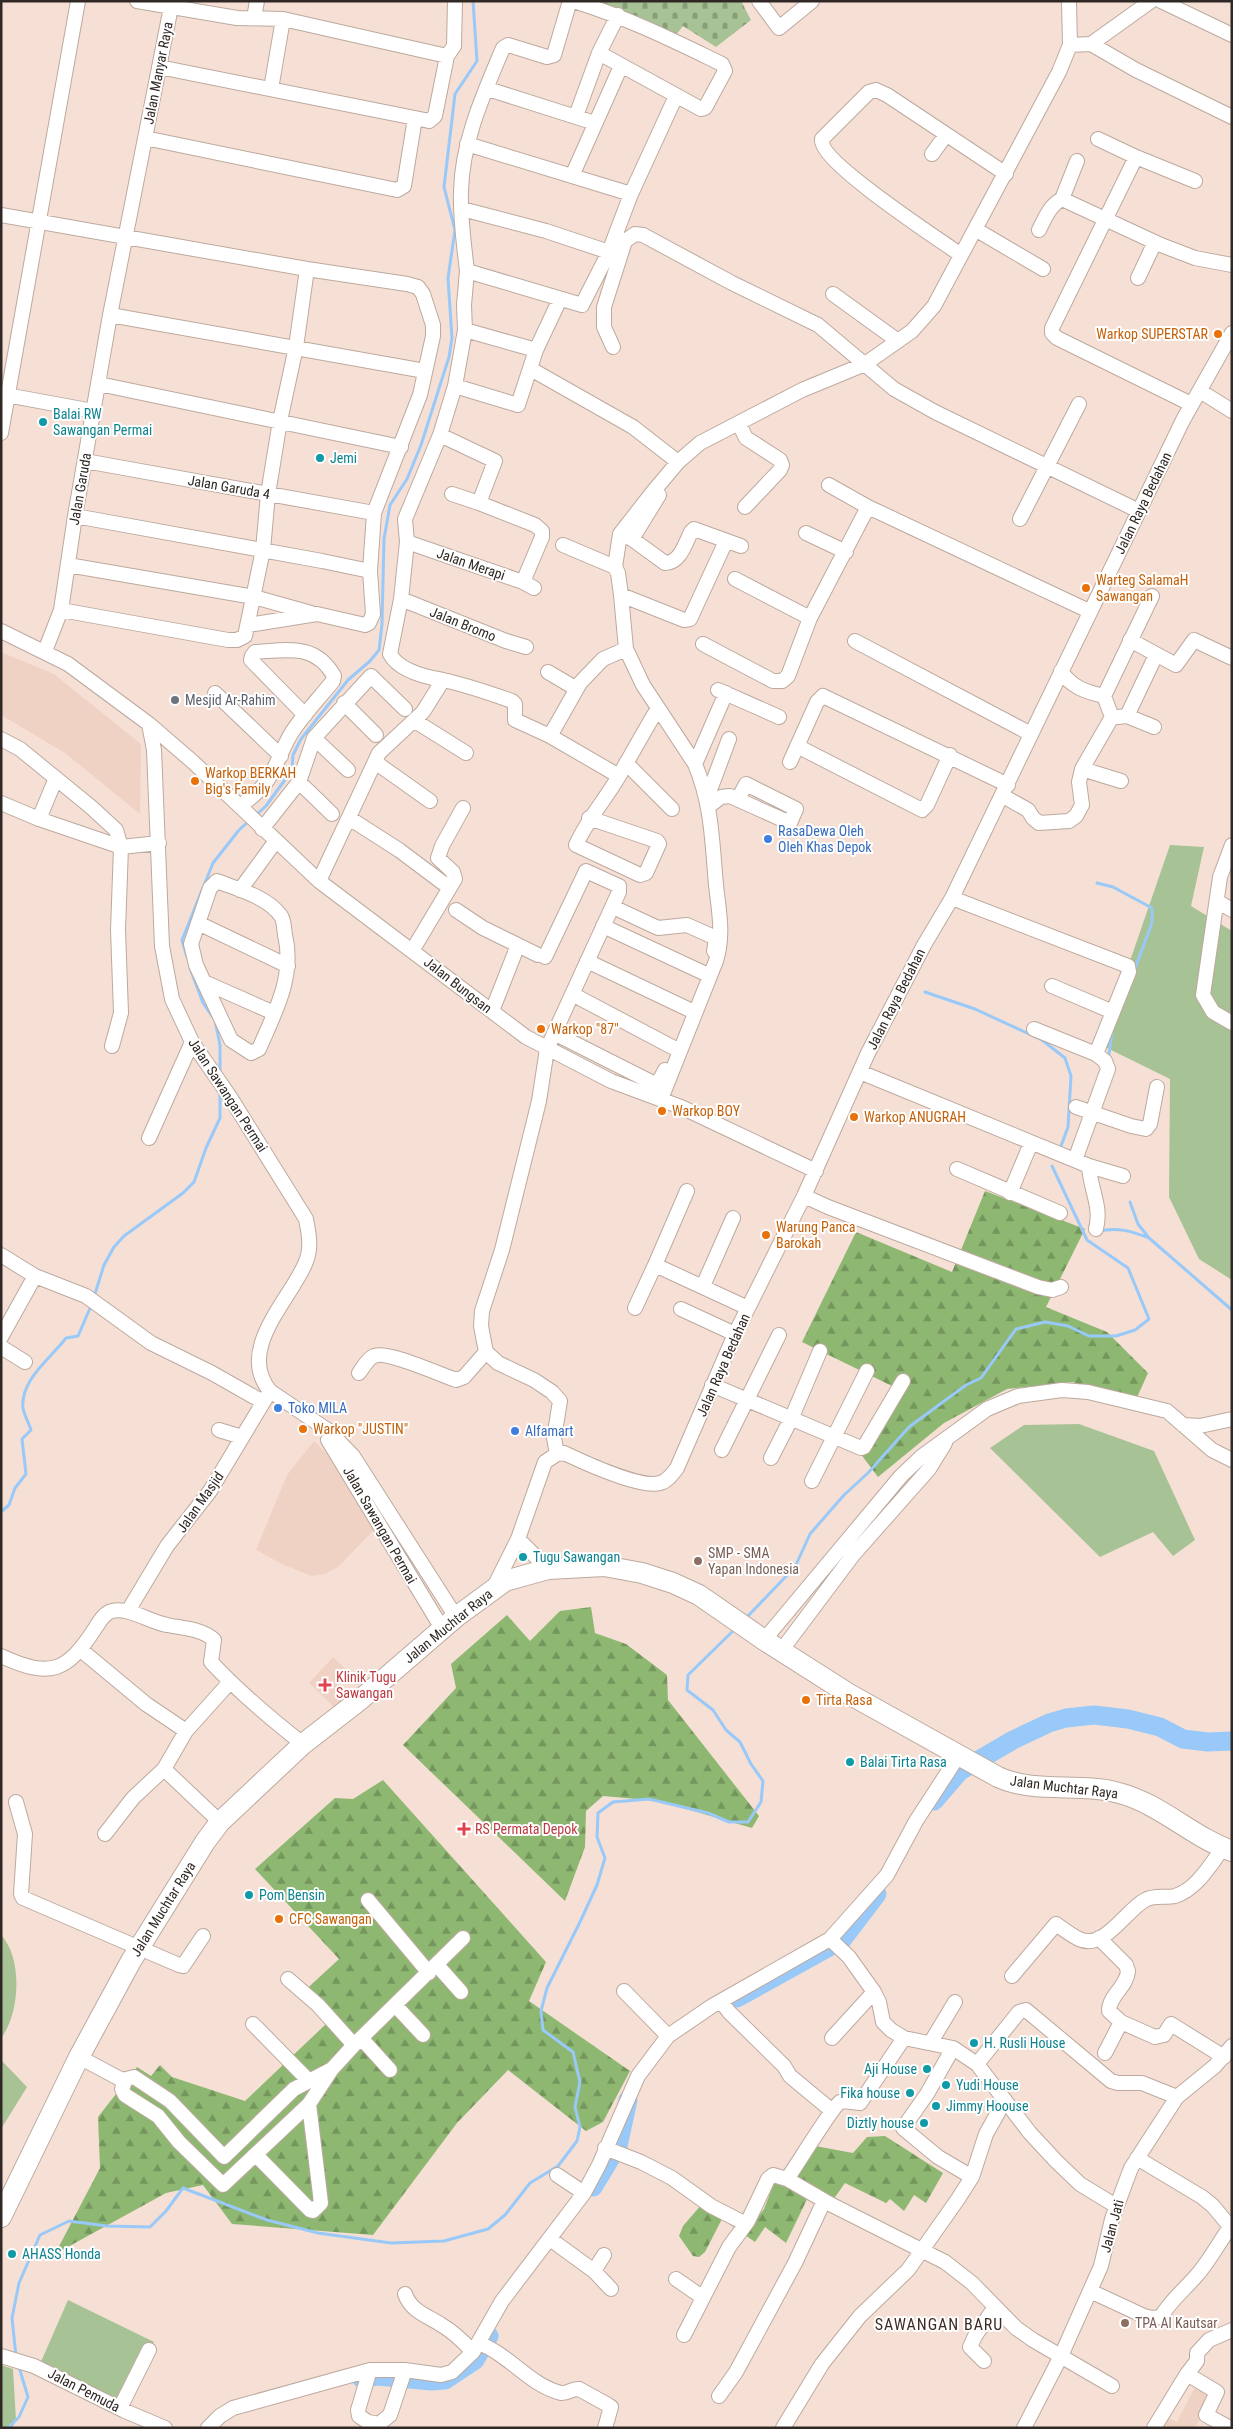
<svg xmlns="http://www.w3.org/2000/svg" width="1233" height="2429" font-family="'Roboto Condensed',sans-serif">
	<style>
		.built { fill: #efd2c3 }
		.green { fill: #a7c295 }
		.forest { fill: url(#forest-firs) }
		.cemetery { fill: url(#cemetery-stones) }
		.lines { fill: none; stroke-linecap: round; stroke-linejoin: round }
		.stream { stroke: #98c9f8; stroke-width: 3 }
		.river { stroke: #98c9f8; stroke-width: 19 }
		.minor-casing { stroke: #bda99e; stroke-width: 16 }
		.highway-casing { stroke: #bda99e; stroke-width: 22 }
		.minor { stroke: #fff; stroke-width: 14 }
		.highway { stroke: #fff; stroke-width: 20 }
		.food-dot { fill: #e8710a; stroke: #fff; stroke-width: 2 }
		.culture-dot { fill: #0f9aa8; stroke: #fff; stroke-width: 2 }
		.worship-dot { fill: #6b7280; stroke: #fff; stroke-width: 2 }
		.shop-dot { fill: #3f7fe0; stroke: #fff; stroke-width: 2 }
		.education-dot { fill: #8d6e63; stroke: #fff; stroke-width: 2 }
		.health-dot { fill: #e0444e; stroke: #fff; stroke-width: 2 }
		.labels { text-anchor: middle; stroke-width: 4; stroke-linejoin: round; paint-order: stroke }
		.street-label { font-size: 14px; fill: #302824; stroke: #fff }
		.food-label { font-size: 14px; fill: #c56008; stroke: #fff; text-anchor: start }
		.culture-label { font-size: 14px; fill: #0d838f; stroke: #fff; text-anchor: start }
		.worship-label { font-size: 14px; fill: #5b616d; stroke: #fff; text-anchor: start }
		.shop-label { font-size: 14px; fill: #366cbe; stroke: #fff; text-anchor: start }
		.education-label { font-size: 14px; fill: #785e54; stroke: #fff; text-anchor: start }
		.health-label { font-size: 14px; fill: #be3a42; stroke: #fff; text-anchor: start }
		.quarter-label { font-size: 16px; letter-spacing: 1px; fill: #3d2c24; stroke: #fff }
	</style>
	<defs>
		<pattern id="forest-firs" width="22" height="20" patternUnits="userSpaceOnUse" patternTransform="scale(1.25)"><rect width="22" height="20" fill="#8eb872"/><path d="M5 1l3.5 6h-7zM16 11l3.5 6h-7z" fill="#74965d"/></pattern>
		<pattern id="cemetery-stones" width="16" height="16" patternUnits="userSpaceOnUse" patternTransform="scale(1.25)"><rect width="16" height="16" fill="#a7c295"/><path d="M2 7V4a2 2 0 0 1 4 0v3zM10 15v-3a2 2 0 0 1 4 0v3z" fill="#889e79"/></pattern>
	</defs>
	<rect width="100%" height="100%" fill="#f6e0d5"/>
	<path class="built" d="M1 652 54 674 141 744 140 814 65 753 1 715Z
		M314 1441 326 1453 374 1530 338 1567 325 1574 311 1576 282 1564 256 1550 287 1475Z
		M333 1657 350 1673 336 1687 348 1699 337 1710 309 1683Z
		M1198 2381 1216 2391 1195 2428H1155L1163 2416 1177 2422Z"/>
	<path class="green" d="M1170 845 1204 847 1191 906 1232 931V1280L1199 1259 1169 1197 1170 1079 1101 1045Z
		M1079 1424 1154 1451 1195 1540 1173 1556 1153 1532 1100 1557 990 1448 1024 1425Z
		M1 1935C23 1958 20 2014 1 2038Z
		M1 2060 27 2087 1 2129Z
		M68 2300 154 2342 124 2401 40 2364Z
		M1 2365 13 2369 16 2420 12 2428H1Z"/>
	<path class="forest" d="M985 1191 1085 1229 1046 1307 1107 1332 1148 1373 1134 1404 1073 1382 1007 1389 944 1423 878 1477 860 1453 894 1387 802 1342 856 1232 952 1272Z
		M591 1607 595 1633 626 1644 667 1675 668 1700 759 1816 752 1828 659 1801 603 1796 586 1811 585 1847 565 1901 403 1745 456 1688 451 1664 507 1615 530 1641 560 1611Z
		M383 1780 546 1962 529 2001 630 2071 603 2122 586 2131 508 2070 457 2123 373 2235 232 2224 203 2185 166 2193 55 2254 100 2168 98 2117 137 2067 151 2076 160 2065 172 2077 245 2101 326 2024 299 1996 339 1959 255 1869 335 1798 353 1799Z
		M885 2136 943 2173 926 2203 914 2195 904 2211 890 2199 886 2203 845 2183 833 2200 793 2176 810 2145 853 2153 867 2137Z
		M774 2183 809 2195 786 2243 765 2227 755 2242 722 2219 705 2252 699 2257 693 2256 679 2236 683 2226 702 2204 754 2222 764 2209Z"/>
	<path class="cemetery" d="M592 1H741L751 20 716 47 683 26 671 41Z"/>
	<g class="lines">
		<path class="stream" d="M255 816 266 806 292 770 293 755 301 739 348 680 370 661 379 650 382 624 384 539 390 505 407 479 421 445 449 357 452 338 448 278 455 230 444 187 455 94 477 61 473 1
			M1097 883 1113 887 1152 908V923L1134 971
			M187 957 182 940 213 863 239 830 250 820
			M190 968 203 1003 215 1020 220 1045V1073
			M925 992 975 1009 1042 1040 1065 1058 1071 1076 1068 1127 1061 1146
			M1109 1054 1112 1033
			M1130 1202 1138 1224 1149 1238 1232 1310
			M1099 1231C1118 1227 1131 1231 1149 1238
			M94 1297 104 1265 114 1247 124 1236 183 1193 194 1182 206 1148 220 1118V1092
			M1 1512 9 1505 15 1488 26 1474 22 1439 31 1430C29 1423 24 1415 23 1408 20 1380 51 1358 66 1338L78 1336 91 1306
			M746 1618 795 1567 810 1534 844 1495 868 1473 909 1427 966 1385 981 1378 1016 1329 1045 1322 1068 1326 1089 1336H1116L1135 1330 1149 1319 1128 1268 1087 1240 1052 1166
			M16 2356 12 2318 19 2283 40 2235 69 2221 107 2226 150 2227 166 2211 183 2188 267 2220 318 2233 391 2243 444 2241 488 2229 505 2215 530 2183 558 2166 577 2141 580 2127 575 2107 580 2082 573 2052 543 2030 541 2011 547 1988 580 1922 597 1885 605 1858 597 1837 598 1813 613 1802 649 1799 708 1813 729 1822H748L761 1802 763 1781 751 1764 740 1742 726 1730 713 1710 687 1690 688 1675 736 1628
			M8 2428 19 2417 28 2397 19 2367"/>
		<path class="river" d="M934 1801 960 1771 1013 1740 1049 1723 1066 1718 1094 1715 1128 1719 1160 1727 1183 1739 1208 1742 1232 1741
			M737 1998 842 1940 877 1894
			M593 2187 618 2146 628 2100
			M361 2378 378 2376 431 2381 445 2380 475 2360 489 2336"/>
		<g class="minor-casing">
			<path id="minor" d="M137 1 237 18 283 19 447 56
				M759 1 779 28 812 1
				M1161 1 1232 35
				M254 18 257 1
				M1091 44 1136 70 1232 117
				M1070 45 1091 44 1151 1
				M271 89 283 19
				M488 89 595 123
				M576 116 599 53 618 15
				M415 118 429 121 435 116 447 56 454 46 455 1
				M145 138 397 190 404 186 415 118 159 67
				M1098 139 1136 157 1195 181
				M932 154 946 135
				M1136 157 1052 328V333L1057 338 1191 404
				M572 176 621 66
				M631 194 676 96
				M1062 199 1077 161
				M462 209 546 231 609 252
				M1 215 307 269 407 284 418 287 423 294 433 325V336L420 395 374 513 370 571 373 614 369 623 365 625 317 614 248 625
				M975 229 1043 269
				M1039 230C1045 218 1050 205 1062 199L1161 245 1195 258 1232 265
				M961 255C940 240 818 161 822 139L869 92 876 90 887 95 1006 174
				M467 271C464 245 460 217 461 191 462 141 484 93 503 48L508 45 547 57 554 55 569 4 571 2H577C628 18 674 41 722 64L725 71 705 108 701 109 599 53
				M1138 278 1155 242
				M833 294 898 341
				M110 315 425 371
				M465 330 536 350
				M613 347 604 327V307L625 241 635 234 643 235 732 283 818 325 894 389 935 412 1139 511
				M536 372 633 427 678 462
				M99 384 401 447
				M455 386 518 405 536 350 560 299
				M1200 391 1232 411
				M1 394 93 411
				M739 424 746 438 780 460 782 465 780 470 745 507
				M1 433 78 1
				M440 435 495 461 479 503 535 525 542 531V537L523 582
				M85 461 374 513
				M829 485 868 507
				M452 494 479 503
				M75 516 322 561 370 571
				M1020 519 1079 404
				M806 533 846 552
				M620 534 632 539 665 563C680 563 685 544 691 532L694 529 741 546
				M632 539 659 495
				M407 542 523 582 534 588
				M563 545 615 567
				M68 565 254 597 311 613
				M735 579 810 618 868 507 1089 611
				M621 595 684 620 690 619 726 541
				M401 599 506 641 526 647
				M61 610 228 640H237L245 636 263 550 268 494 280 421 296 347 307 269
				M1 631 68 664 149 724 193 762 319 881 526 1037 611 1081 681 1107 816 1171
				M1130 640 1176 665 1194 640 1232 658
				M855 641 1031 734
				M703 644 773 681H782L788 676 810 618
				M45 651 61 610 75 516 110 315 171 7
				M548 672 575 688
				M443 680C467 685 489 693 512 701L515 704V720L550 736
				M718 690 779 717
				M215 693 281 756
				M1104 696 1152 596
				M344 703 376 735
				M1127 716 1156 655
				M1118 717 1127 716 1154 727
				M415 721 466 753
				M149 724 154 750 162 946 172 999 192 1042 230 1097 306 1219C309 1234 312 1249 305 1264 289 1301 236 1350 270 1391L329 1431 353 1456 456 1617
				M314 738 348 770
				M1 739 20 749 91 807 116 830 121 847 118 930 121 1013 112 1046
				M797 746 922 810 927 805 950 755
				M375 762 430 801
				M790 762 817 702 823 696 1008 785
				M626 763 672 809
				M695 764 726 693
				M1082 769 1121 781
				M619 776 550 736 580 683 603 659 626 649
				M299 782 332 814
				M1003 796 1028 810 1033 818 1039 823 1069 821 1076 816 1082 805 1079 782 1082 769 1112 717 1104 696C1086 692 1071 687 1061 671
				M707 798 729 739
				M1 803 39 819 121 847 159 843
				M240 806C277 780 272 766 292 732 304 714 320 697 333 681L334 676C315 643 287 650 255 652L252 656 251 660 305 715
				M709 806 721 797 730 796 790 823 796 809 746 784 738 799
				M349 818 399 850 443 883
				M589 818 657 841 659 844 646 873 640 875 576 845C587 820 605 800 619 776 632 753 645 730 658 708
				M39 819 56 778
				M262 829 299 782 314 738 371 676 405 709
				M1232 845 1220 877 1203 995 1213 1012 1232 1023
				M217 881C237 889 268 897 281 916 284 920 284 929 285 935 295 976 275 1012 259 1049L251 1053 231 1040 196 965 191 944 210 888Z
				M319 881 379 753 423 712 443 680C425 677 399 671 390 654L401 599 407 542 405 519 440 435 455 386 465 330 464 305 467 271 582 305 609 252 631 194 467 144
				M240 890 275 842
				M952 898 1128 966 1129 972 1096 1054
				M1217 901 1232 910
				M613 907 658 928 687 925 716 938 714 951
				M456 910 483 928 538 955
				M198 923 288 966
				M603 926 706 974
				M412 951 455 879 453 872 438 858 442 846 463 808
				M545 957 586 871 619 886V892L547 1049 539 1101 502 1250 482 1311 481 1326 486 1352 498 1363 534 1380 552 1392 560 1401 554 1438 557 1454
				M587 961 690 1010
				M204 982 274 1013
				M1052 986 1113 1012
				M572 994 674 1048
				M492 1011 518 945
				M1034 1029 1096 1054 1105 1061 1108 1069 1075 1160
				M554 1033 657 1085 665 1070
				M860 1072 1089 1166 1123 1176
				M661 1099 716 961C724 935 719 912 716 885 712 841 712 805 695 764L643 685 626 649 621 595 618 573 615 567 620 534 652 493 678 462 700 443 802 390 865 364 912 331 934 306 1059 72 1070 45 1069 1
				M1076 1107 1131 1126 1146 1129 1150 1124 1157 1087
				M149 1138 192 1042
				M1089 1166C1090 1189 1102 1206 1096 1229
				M957 1169 1060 1213
				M687 1191 655 1265 748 1308
				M1010 1193 1031 1143
				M804 1196 828 1207 1038 1287 1052 1290 1061 1287
				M1 1255 35 1276 86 1296 151 1343 212 1373 263 1402
				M703 1286 733 1218
				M635 1308 655 1265
				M681 1309 735 1334
				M1 1337 35 1276
				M1 1347 25 1362
				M359 1373C363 1368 367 1359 374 1356 386 1350 441 1375 456 1380L464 1377 486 1352
				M712 1385 861 1448 864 1447 903 1381
				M1183 1425 1200 1426 1232 1419
				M219 1430 242 1437
				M328 1440 443 1630
				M722 1450 779 1335
				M771 1458 792 1417 820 1351
				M812 1481 867 1371
				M518 1539 548 1569
				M494 1587 518 1539 545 1462 557 1454 564 1453C583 1462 641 1489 660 1483 668 1481 672 1474 677 1468L735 1334 804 1196 868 1053 924 945 952 898 1183 420 1232 333
				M128 1611 167 1546 210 1491 267 1396
				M764 1640 901 1476 921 1457 987 1409 1018 1396 1062 1390 1088 1392 1167 1411 1212 1450 1232 1460
				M81 1650 146 1704 186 1731
				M781 1651 853 1555 929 1469 945 1443
				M1 1656C51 1679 67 1672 96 1627 100 1621 104 1613 112 1611 129 1607 150 1622 167 1625 182 1628 203 1629 214 1640L211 1662C239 1692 271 1719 303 1744
				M164 1769 220 1822
				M16 1802 25 1834 21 1894 23 1898 179 1965 183 1966 203 1936
				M105 1834 133 1798 164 1769 186 1731 230 1682
				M368 1900 429 1973
				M1099 1938 1126 1965 1128 1971C1127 1987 1109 1995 1109 2011L1121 2022
				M830 1939 849 1957 874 1992 879 2002 883 2022 891 2030 904 2038 953 2048 977 2064 1030 2133 1056 2161 1080 2184 1116 2206
				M437 1965 461 1992
				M1012 1976 1056 1924C1063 1929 1071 1935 1079 1939 1104 1951 1126 1910 1145 1900 1153 1895 1166 1898 1175 1896 1197 1889 1210 1865 1223 1848
				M288 1979 318 2005 354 2045 463 1938
				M624 1991 668 2036
				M721 2001 729 2012 784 2066 790 2076 831 2110
				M395 2005 423 2035
				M253 2024 309 2081
				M361 2038 390 2070
				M832 2038 874 1992
				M931 2042 955 2002
				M953 2048 927 2094 903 2128 938 2157 972 2177
				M1105 2053 1121 2022 1155 2037 1164 2035 1171 2024 1224 2057
				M79 2057 124 2081
				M977 2064 1019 2012 1026 2010 1111 2081 1118 2083H1142L1177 2097
				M332 2069 309 2104 223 2185 179 2142 158 2116 125 2095 122 2089 126 2079 134 2077 170 2101 224 2157 294 2089Z
				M332 2069 354 2045
				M605 2148 641 2162 672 2178 711 2206 746 2224
				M256 2155 310 2210 313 2211 321 2203 309 2104
				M1137 2158 1202 2197 1213 2206 1232 2229
				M557 2175 584 2193
				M787 2179C795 2168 833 2106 840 2102 847 2100 853 2103 860 2103L904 2038
				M550 2239 594 2271 611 2289
				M594 2271 604 2255
				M676 2279 702 2297
				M1090 2291 1144 2316 1152 2318 1161 2317C1169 2302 1185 2289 1197 2275 1209 2261 1219 2243 1230 2227
				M405 2294C411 2311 426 2315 440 2324 452 2331 463 2341 473 2352
				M684 2335 729 2247 748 2221 768 2179 773 2175 787 2179 830 2204 945 2262 972 2283 1016 2328 1033 2340 1112 2386
				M478 2343C509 2354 529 2385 561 2393 568 2394 572 2388 579 2389L608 2405 611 2407 605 2428
				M1 2356 34 2366 125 2411 165 2428
				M984 2361 970 2347 975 2336 995 2307
				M370 2370 358 2410 359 2416 368 2422 379 2424 390 2415 405 2370
				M1187 2374 1217 2392 1206 2415 1230 2428
				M719 2396 736 2372 795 2263 824 2201
				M120 2408 149 2350
				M208 2428 220 2416 233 2408 370 2370H405L441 2375 452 2372 473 2352 502 2301 584 2193 599 2165 638 2076 668 2036 712 2006 830 1939 887 1875 916 1821 959 1755
				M783 2428 822 2364 860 2316 908 2270 958 2199 972 2177 986 2134 1005 2100
				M1024 2428 1061 2356 1101 2266 1112 2219 1131 2168 1177 2097 1215 2066 1232 2046
				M1154 2428 1187 2374 1197 2361V2353L1209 2340 1232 2330"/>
		</g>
		<g class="highway-casing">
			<path id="highway" d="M1 2217 79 2057 131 1961 205 1842 220 1822 303 1744 361 1699 456 1617 505 1581 548 1569 604 1566 642 1573 673 1583 699 1595 764 1640 849 1694 998 1777C1035 1794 1080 1782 1119 1793 1161 1804 1192 1837 1232 1851"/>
		</g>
		<use href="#minor" class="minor"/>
		<use href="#highway" class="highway"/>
	</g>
	<g class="food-dot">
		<circle cx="1218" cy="334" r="5"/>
		<circle cx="1086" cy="588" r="5"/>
		<circle cx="195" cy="781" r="5"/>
		<circle cx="541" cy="1029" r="5"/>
		<circle cx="662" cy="1111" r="5"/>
		<circle cx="854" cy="1117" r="5"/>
		<circle cx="766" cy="1235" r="5"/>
		<circle cx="303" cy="1429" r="5"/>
		<circle cx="806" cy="1700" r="5"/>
		<circle cx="279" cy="1919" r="5"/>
	</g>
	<g class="culture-dot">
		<circle cx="43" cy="422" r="5"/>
		<circle cx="320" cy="458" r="5"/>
		<circle cx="523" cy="1557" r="5"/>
		<circle cx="850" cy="1762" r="5"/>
		<circle cx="249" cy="1895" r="5"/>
		<circle cx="974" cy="2043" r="5"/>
		<circle cx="927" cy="2069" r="5"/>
		<circle cx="946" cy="2085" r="5"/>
		<circle cx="910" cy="2093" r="5"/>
		<circle cx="936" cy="2106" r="5"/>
		<circle cx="924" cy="2123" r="5"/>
		<circle cx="12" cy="2254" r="5"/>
	</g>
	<circle class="worship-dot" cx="175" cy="700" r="5"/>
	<g class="shop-dot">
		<circle cx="768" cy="839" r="5"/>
		<circle cx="278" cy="1408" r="5"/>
		<circle cx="515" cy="1431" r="5"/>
	</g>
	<g class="education-dot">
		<circle cx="698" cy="1561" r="5"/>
		<circle cx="1125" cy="2323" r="5"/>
	</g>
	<g class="health-dot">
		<path d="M322.5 1677.5h5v5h5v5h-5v5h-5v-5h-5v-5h5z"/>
		<path d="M461.5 1821.5h5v5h5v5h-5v5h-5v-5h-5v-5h5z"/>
	</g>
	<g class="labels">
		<g class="street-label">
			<text transform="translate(158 73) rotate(-79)" y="5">Jalan Manyar Raya</text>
			<text transform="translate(229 487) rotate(10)" y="5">Jalan Garuda 4</text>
			<text transform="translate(80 489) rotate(-80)" y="5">Jalan Garuda</text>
			<text transform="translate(1143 503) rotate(-64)" y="5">Jalan Raya Bedahan</text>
			<text transform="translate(471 564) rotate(19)" y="5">Jalan Merapi</text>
			<text transform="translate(463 624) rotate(22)" y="5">Jalan Bromo</text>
			<text transform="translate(458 985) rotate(38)" y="5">Jalan Bungsan</text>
			<text transform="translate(896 999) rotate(-63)" y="5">Jalan Raya Bedahan</text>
			<text transform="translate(228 1095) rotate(57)" y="5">Jalan Sawangan Permai</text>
			<text transform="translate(723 1365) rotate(-66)" y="5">Jalan Raya Bedahan</text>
			<text transform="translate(200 1502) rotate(-55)" y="5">Jalan Masjid</text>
			<text transform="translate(380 1525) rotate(60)" y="5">Jalan Sawangan Permai</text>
			<text transform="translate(448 1626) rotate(-39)" y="5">Jalan Muchtar Raya</text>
			<text transform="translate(1064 1787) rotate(7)" y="5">Jalan Muchtar Raya</text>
			<text transform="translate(163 1909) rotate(-58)" y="5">Jalan Muchtar Raya</text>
			<text transform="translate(1112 2226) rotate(-75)" y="5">Jalan Jati</text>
			<text transform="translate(84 2390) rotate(27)" y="5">Jalan Pemuda</text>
		</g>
		<g class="food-label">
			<text x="1208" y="339" text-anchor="end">Warkop SUPERSTAR</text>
			<text x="1096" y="585">Warteg SalamaH<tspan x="1096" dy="16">Sawangan</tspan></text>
			<text x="205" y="778">Warkop BERKAH<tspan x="205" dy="16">Big's Family</tspan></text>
			<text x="551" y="1034">Warkop "87"</text>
			<text x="672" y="1116">Warkop BOY</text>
			<text x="864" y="1122">Warkop ANUGRAH</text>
			<text x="776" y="1232">Warung Panca<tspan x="776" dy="16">Barokah</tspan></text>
			<text x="313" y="1434">Warkop "JUSTIN"</text>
			<text x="816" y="1705">Tirta Rasa</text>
			<text x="289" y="1924">CFC Sawangan</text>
		</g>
		<g class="culture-label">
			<text x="53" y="419">Balai RW<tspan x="53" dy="16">Sawangan Permai</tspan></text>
			<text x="330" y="463">Jemi</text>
			<text x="533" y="1562">Tugu Sawangan</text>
			<text x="860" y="1767">Balai Tirta Rasa</text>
			<text x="259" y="1900">Pom Bensin</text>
			<text x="984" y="2048">H. Rusli House</text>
			<text x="917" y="2074" text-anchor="end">Aji House</text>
			<text x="956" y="2090">Yudi House</text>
			<text x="900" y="2098" text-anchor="end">Fika house</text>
			<text x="946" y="2111">Jimmy Hoouse</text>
			<text x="914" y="2128" text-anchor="end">Diztly house</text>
			<text x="22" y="2259">AHASS Honda</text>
		</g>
		<g class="worship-label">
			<text x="185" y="705">Mesjid Ar-Rahim</text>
		</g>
		<g class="shop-label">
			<text x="778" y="836">RasaDewa Oleh<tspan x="778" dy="16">Oleh Khas Depok</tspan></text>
			<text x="288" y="1413">Toko MILA</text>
			<text x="525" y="1436">Alfamart</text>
		</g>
		<g class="education-label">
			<text x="708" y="1558">SMP - SMA<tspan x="708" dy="16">Yapan Indonesia</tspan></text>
			<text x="1135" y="2328">TPA Al Kautsar</text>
		</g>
		<g class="health-label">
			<text x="336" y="1682">Klinik Tugu<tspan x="336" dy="16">Sawangan</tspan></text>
			<text x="475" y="1834">RS Permata Depok</text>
		</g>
		<g class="quarter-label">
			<text x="939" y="2330">SAWANGAN BARU</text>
		</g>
	</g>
	<rect width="1233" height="2429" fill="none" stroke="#302824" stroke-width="5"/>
</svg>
